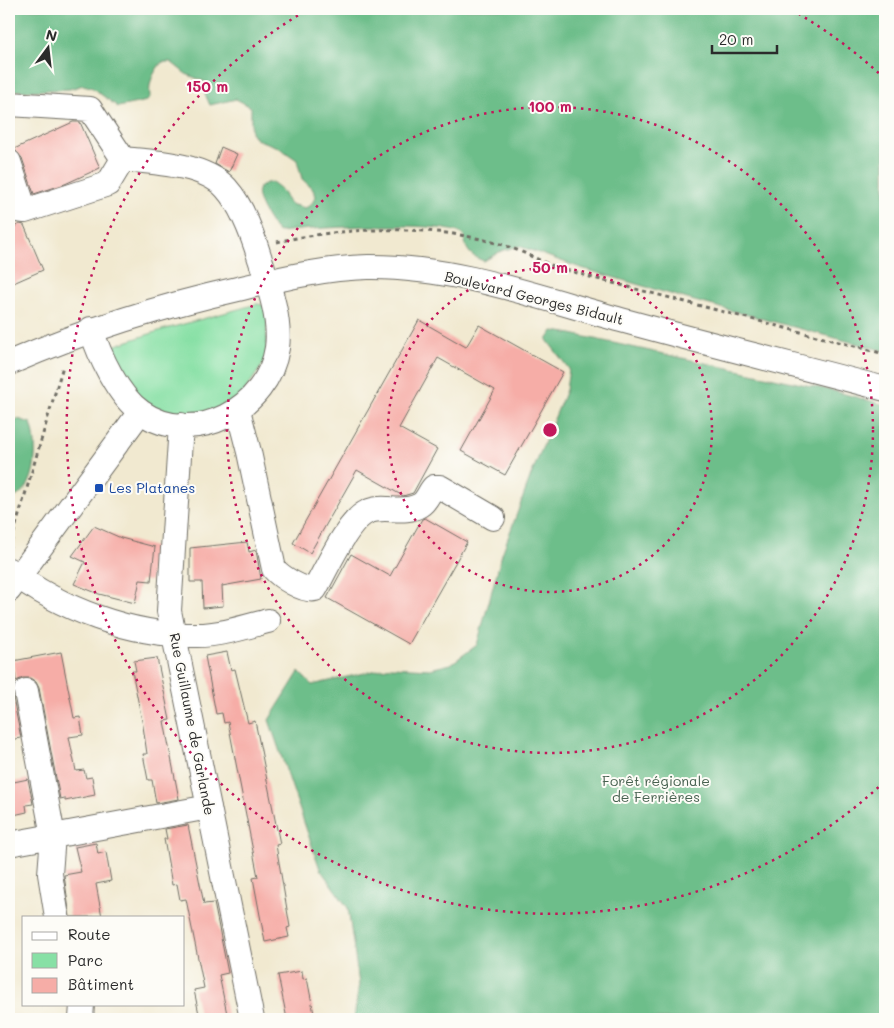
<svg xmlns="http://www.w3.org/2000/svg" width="894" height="1028" font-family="Mali,sans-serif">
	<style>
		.green { fill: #87e0a5; stroke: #598668 }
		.forest { fill: #6dbe8a; stroke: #4c745a }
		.building { fill: #f6ada7 }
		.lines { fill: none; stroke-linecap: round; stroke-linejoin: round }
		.minor-casing { stroke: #706e65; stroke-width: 26 }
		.path { stroke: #706e65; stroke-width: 3; stroke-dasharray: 4 4; stroke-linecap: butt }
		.minor { stroke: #fff; stroke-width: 24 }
		.ring { fill: none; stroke: #c2185b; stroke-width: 2.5; stroke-dasharray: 2.5 5 }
		.transit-dot { fill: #1a4fb4; stroke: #fdfcf7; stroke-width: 2 }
		.labels { text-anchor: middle; stroke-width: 4; stroke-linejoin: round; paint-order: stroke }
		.street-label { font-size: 14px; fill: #2b2b2b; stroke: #fdfcf7 }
		.transit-label { font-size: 14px; fill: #164399; stroke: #fdfcf7; text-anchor: start }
		.park-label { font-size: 14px; fill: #476150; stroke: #fdfcf7 }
		.centre { fill: #c2185b; stroke: #fdfcf7; stroke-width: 2.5 }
		.ring-label { font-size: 15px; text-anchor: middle; font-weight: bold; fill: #c2185b; stroke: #fdfcf7; stroke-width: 4; stroke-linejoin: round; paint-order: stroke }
	</style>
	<rect width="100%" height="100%" fill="#fdfcf7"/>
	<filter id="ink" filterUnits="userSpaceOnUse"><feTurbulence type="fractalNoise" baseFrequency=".02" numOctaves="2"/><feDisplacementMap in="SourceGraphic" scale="10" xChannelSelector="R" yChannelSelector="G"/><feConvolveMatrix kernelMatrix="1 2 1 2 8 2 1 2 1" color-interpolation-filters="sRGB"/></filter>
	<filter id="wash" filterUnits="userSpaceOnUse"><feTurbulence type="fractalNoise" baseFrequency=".0096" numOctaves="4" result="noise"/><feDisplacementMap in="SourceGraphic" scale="20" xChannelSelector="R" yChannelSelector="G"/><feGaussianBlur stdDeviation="1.12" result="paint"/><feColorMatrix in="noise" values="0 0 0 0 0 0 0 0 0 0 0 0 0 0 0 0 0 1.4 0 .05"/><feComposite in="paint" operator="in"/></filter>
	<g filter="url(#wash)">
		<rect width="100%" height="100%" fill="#f1e9d0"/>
		<path class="green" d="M257 304 263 305 267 316 266 360 239 399 197 416 165 412 153 407 131 389 114 355 113 346 162 330Z"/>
		<path class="forest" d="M9 9H885V351L691 300 578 267 519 246 501 251 484 261C470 256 465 250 464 235 442 219 311 228 279 232 272 228 254 198 258 190 261 184 267 183 272 182L280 188 290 204 305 208 311 205 316 196 312 188 302 179 297 160 278 147 256 139 251 132V107L236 99 210 105 205 94 208 89V83L186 74 171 62H162C153 73 148 83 150 97L147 101 118 107 91 87 83 85 70 89 26 91 9 90Z
			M553 331 567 333 834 391 885 405V1019H354L359 984 348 908 320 869 269 720 299 672 312 685 391 667 430 669 451 664 477 645 502 554 532 473 566 390 569 369 547 340Z
			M18 419 31 423C37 439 37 467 29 483 25 492 17 496 9 501V421Z"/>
		<g id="blocks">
			<path class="building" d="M73 122H80L100 168 65 184 34 194 22 158 14 149Z
				M221 147 237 154 229 172 215 164Z
				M20 224 24 225 43 270 9 285V229Z
				M419 320 466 347 479 325 563 372 505 475 461 451 495 390 438 358 399 428 437 449 413 493 403 496 357 470 310 553 293 543Z
				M425 518 467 542 409 644 327 598 351 554 390 576 422 519Z
				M94 526 121 538 155 547 151 581 140 580 135 603 99 594 74 584 85 562 72 556Z
				M247 542 249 552 256 550 261 579 222 586 223 606 203 608 202 582H190V548Z
				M61 652 74 718 80 717 83 735 69 737 76 771 84 770 86 778 92 777 95 795 65 801V798L60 799 39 688 36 682 30 678H23L16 681 13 661Z
				M227 652 231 670 235 669 248 723 255 721 280 844 276 845 290 927 287 928 289 937 265 942 253 878 258 877 228 722 224 723 222 713 216 714 205 656Z
				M157 658 170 720 164 721 179 799 156 803 152 780H148L143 754H147L143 726 132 671H136L134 661Z
				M13 698 21 738 9 740V699Z
				M28 779 33 804 26 805 27 812 9 816V783Z
				M188 825 204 904 214 903 228 973 219 975 228 1019H200L194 990 204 988 186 899 180 900 177 884 172 885 164 839H167L165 829Z
				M96 843 98 854 106 852 111 881 96 884 102 917H70L64 875 81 872 75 847Z
				M302 971 303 979 307 978 315 1019H287L278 975Z"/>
		</g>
	</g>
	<g filter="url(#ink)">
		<use href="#blocks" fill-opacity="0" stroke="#706e65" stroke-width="1"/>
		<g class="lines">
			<g class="minor-casing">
				<path id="minor" d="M9 104 90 109 123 159
					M9 162 25 211
					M9 209 25 211 108 184 123 159
					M91 329C99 355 118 396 141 412 194 449 268 408 277 348 281 320 269 286 260 259 253 236 243 207 226 188 204 164 153 162 123 159
					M9 363C88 329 158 307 242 288 283 278 326 268 368 267 454 266 538 297 621 320 709 344 797 366 885 389
					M238 410 249 452 274 569C281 577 304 592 315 589 326 570 347 521 367 512 383 504 404 515 420 505 427 501 429 492 434 487H440L493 518
					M181 425 169 611 252 1019
					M9 570C60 609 132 636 197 635 221 635 245 627 268 621
					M9 590 140 412
					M9 844 53 836 26 691
					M57 917 50 874 53 836 209 807
					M81 1019 82 1004"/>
			</g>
			<path class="path" d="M277 242C343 227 430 224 496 243 516 248 534 258 553 266 565 270 578 273 590 277L885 354
				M9 549 63 366"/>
			<use href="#minor" class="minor"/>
		</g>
	</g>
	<g class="ring">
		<circle cx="550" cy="430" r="162"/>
		<circle cx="550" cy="430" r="323"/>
		<path d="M884 782A485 485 0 1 1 307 10M792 10A485 485 0 0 1 884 78"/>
	</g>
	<rect class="transit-dot" x="94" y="483" width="10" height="10" rx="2.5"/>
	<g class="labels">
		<g class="street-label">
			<text transform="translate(534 298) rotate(14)" y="5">Boulevard Georges Bidault</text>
			<text transform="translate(192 724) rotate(79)" y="5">Rue Guillaume de Garlande</text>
		</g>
		<g class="transit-label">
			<text x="109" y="493">Les Platanes</text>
		</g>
		<g class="park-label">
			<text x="656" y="786">Forêt régionale<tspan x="656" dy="16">de Ferrières</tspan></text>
		</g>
	</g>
	<circle cx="550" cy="430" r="8" class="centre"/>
	<g class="ring-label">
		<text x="207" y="92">150 m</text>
		<text x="550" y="112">100 m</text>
		<text x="550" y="273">50 m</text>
	</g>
	<rect width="894" height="1028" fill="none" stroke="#fdfcf7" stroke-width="30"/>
	<rect x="22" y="916" width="162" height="90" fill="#fdfcf7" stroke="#a9a8a5"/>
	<rect x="32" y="932" width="25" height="8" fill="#ffffff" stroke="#a9a8a5"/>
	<text x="68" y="940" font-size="15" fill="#2b2b2b">Route</text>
	<rect x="32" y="953" width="25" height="15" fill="#87e0a5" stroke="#a9a8a5"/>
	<text x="68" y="966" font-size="15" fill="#2b2b2b">Parc</text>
	<rect x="32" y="978" width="25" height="15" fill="#f6ada7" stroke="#a9a8a5"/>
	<text x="68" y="990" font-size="15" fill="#2b2b2b">Bâtiment</text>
	<g transform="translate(48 48) rotate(15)" stroke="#fdfcf7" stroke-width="4" paint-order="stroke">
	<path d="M0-4L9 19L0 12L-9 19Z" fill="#2b2b2b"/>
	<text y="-8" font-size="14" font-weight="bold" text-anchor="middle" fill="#2b2b2b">N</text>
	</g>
	<path d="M712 45v8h65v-8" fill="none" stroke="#2b2b2b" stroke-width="2.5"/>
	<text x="719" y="45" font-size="15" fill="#2b2b2b" stroke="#fdfcf7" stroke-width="4" paint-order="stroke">20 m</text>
</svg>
